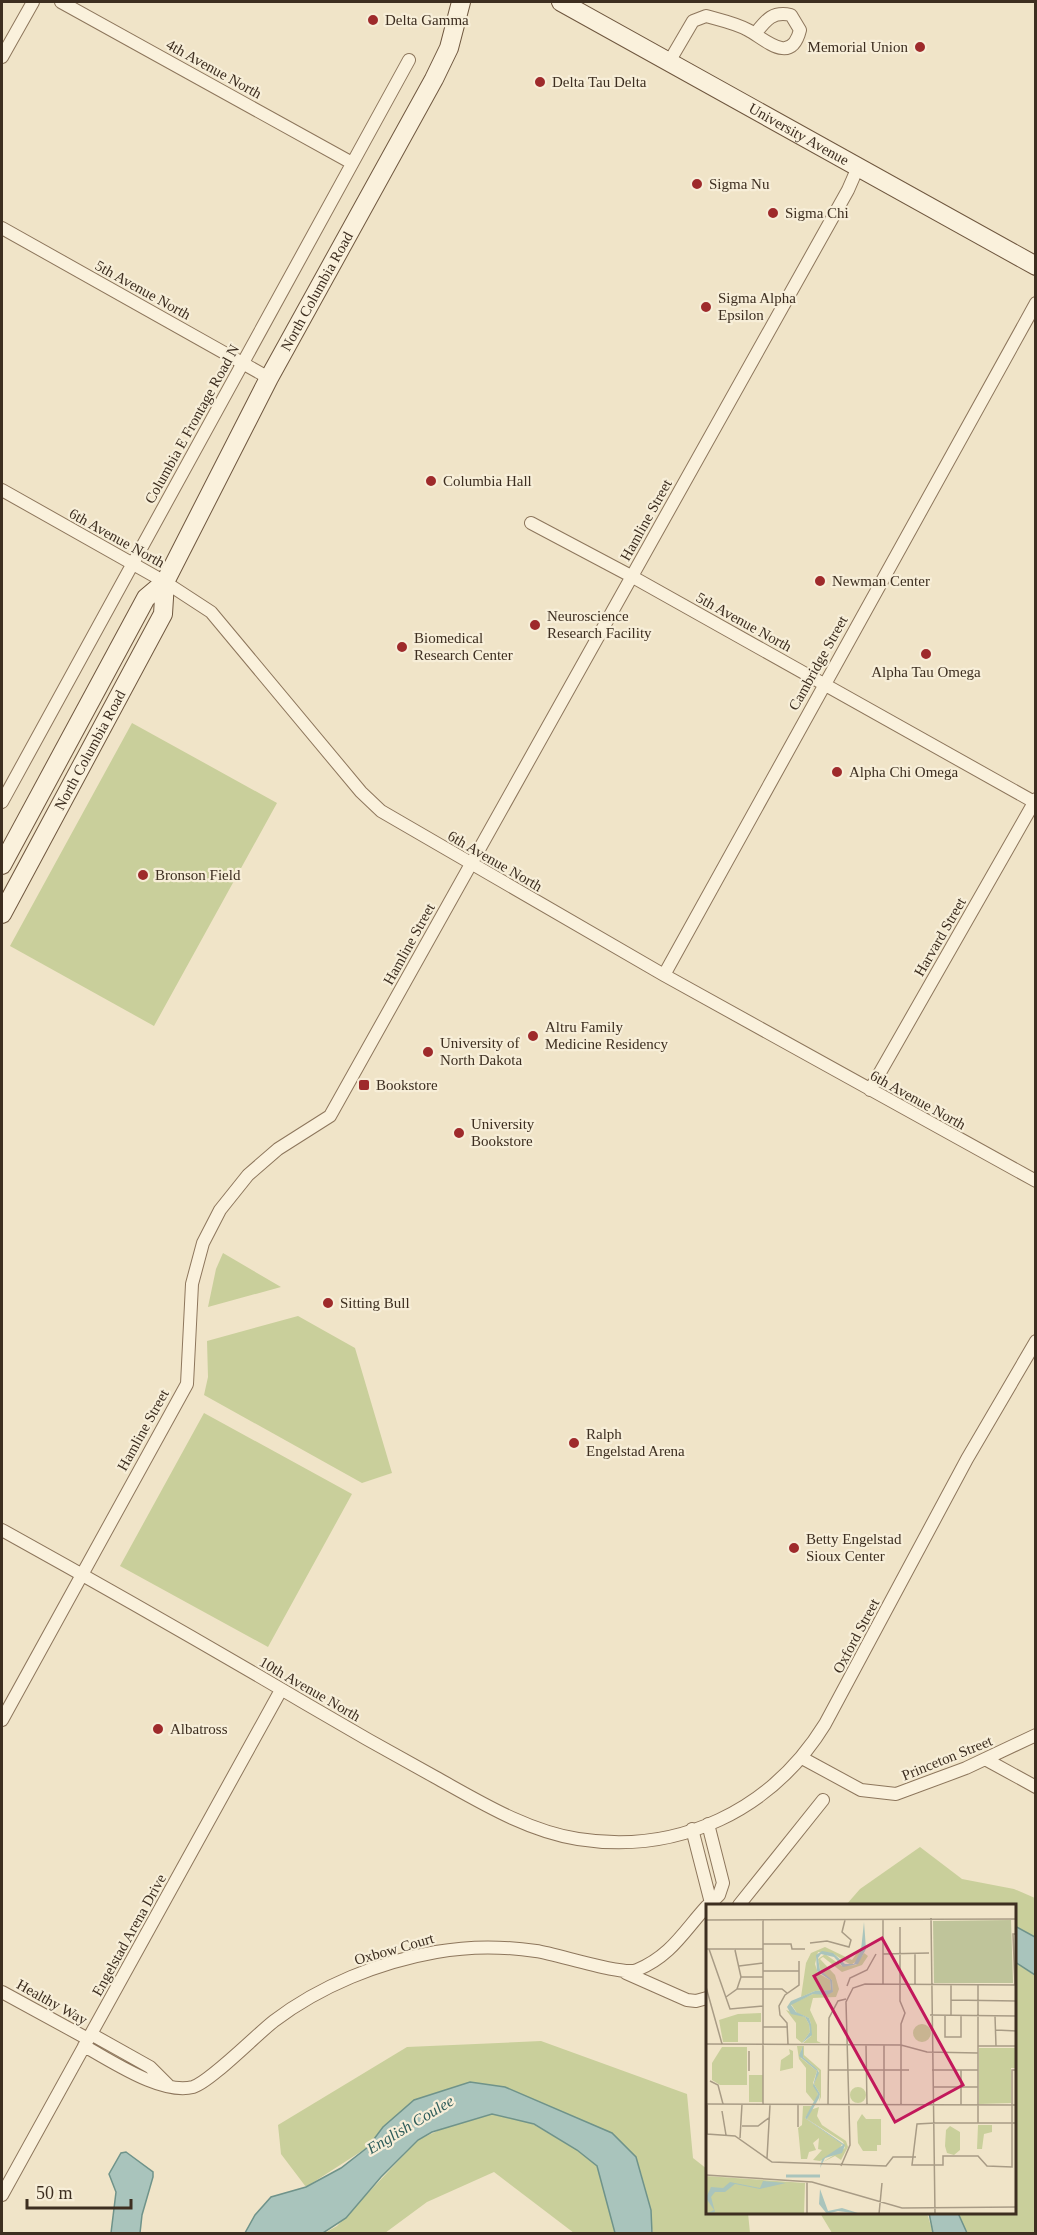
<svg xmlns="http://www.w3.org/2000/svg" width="1037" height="2235" font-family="Georgia,serif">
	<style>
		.green { fill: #c9cf9b }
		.water { fill: #a9c4bc; stroke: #6f938a; stroke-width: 1.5 }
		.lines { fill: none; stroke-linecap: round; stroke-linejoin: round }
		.street-casing { stroke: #8d765c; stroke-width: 14 }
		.secondary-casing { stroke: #6f573f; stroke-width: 20 }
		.street { stroke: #faf1dc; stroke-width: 12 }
		.secondary { stroke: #faf1dc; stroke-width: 18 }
		.poi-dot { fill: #9e2a2b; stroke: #f7eed8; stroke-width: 2 }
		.labels { text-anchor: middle; stroke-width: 4.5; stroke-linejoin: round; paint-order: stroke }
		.poi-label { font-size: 15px; fill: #3d2e20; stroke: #f7eed8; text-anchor: start }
		.street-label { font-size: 15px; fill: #3d2e20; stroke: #f7eed8 }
		.water-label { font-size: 16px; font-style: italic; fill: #2f5d5a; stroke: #f7eed8 }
		.inset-river { fill: none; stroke: #a9c4bc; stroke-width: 3 }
		.inset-road { fill: none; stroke: #a89b85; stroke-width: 1.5 }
		.view { fill: #c2185b; fill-opacity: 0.15; stroke: #c2185b; stroke-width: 3 }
		.inset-edge { fill: none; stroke: #3d2e20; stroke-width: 3 }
	</style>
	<rect width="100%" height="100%" fill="#f0e4c8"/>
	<path class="green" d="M132 723 277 803 154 1026 10 946Z
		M223 1253 281 1287 208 1307 216 1269Z
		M298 1316 355 1348 392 1473 362 1483 204 1395 208 1377 207 1341Z
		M204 1413 352 1494 268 1647 120 1566Z
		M920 1847 962 1879 1014 1889 1035 1898V1937L1015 1926 1014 1905H846L860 1889Z
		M1015 1962 1035 1976V2233H967L958 2213 1014 2212Z
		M541 2041 687 2094 693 2158 707 2169V2212L748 2213 750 2233H653L641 2173 474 2084 368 2147 306 2187 281 2154 278 2125 407 2047Z
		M492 2114 529 2122 577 2150 597 2166 615 2233H574L494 2172 427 2202 385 2233 323 2234 337 2226 418 2140 448 2126Z
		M820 2213H927L933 2233H832Z"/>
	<path class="water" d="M1015 1926 1035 1937V1975L1015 1962Z
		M470 2082 505 2087 612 2133 636 2157 651 2210 652 2233H615L597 2166 577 2150 534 2124 492 2114 432 2132 418 2140 381 2177 346 2218 323 2233H245L255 2215 271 2197 306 2187 341 2168 368 2147 383 2127 414 2100Z
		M126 2152 153 2172V2177L142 2215 140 2233H111L116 2192 109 2174 121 2153Z
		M929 2213H958L967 2233H933Z"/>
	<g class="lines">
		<g class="street-casing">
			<path id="street" d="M61 2 352 163
				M2 57 33 2
				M669 62 693 21 706 16C720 20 735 23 748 30 765 39 791 66 800 30L791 15C772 11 766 20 755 34
				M2 228 269 378
				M2 490 165 582 211 612 361 792 381 811 664 975 1036 1181
				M531 523 631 576 1036 803
				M2 802 409 60
				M664 975 1036 303
				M870 1090 1036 799
				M2 1530C103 1586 203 1643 303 1702 347 1728 391 1753 435 1777 480 1802 527 1831 578 1839 679 1855 772 1810 825 1724L967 1459 1036 1341
				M2 1720 187 1384 192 1284 203 1243 220 1210 248 1175 278 1149 330 1116 848 190 858 167
				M802 1758 861 1790 896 1794 966 1768 1036 1735
				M985 1759 1036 1787
				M708 1824 723 1883 719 1895 709 1905
				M692 1829 711 1903
				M739 1905 823 1800
				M626 1973 687 2000 696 2001 707 1998
				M2 1992 88 2039
				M91 2034 150 2067 168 2085
				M84 2046C112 2061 161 2095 193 2087 210 2082 256 2035 274 2021 320 1986 379 1962 436 1952 469 1946 502 1946 536 1951 558 1954 622 1976 637 1970 671 1956 684 1931 707 1906
				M2 2195 281 1690"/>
		</g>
		<g class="secondary-casing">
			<g id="secondary">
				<path id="s1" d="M561 2 1036 266"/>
				<path id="s2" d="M2 865 146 598 165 582 269 378 434 79 449 48 461 2"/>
				<path id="s3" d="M2 914 163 614 165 582"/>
			</g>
		</g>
		<use href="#street" class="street"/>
		<use href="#secondary" class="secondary"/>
	</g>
	<g class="poi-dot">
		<circle cx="373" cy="20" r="6"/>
		<circle cx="920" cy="47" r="6"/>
		<circle cx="540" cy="82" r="6"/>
		<circle cx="697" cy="184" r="6"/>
		<circle cx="773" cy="213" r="6"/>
		<circle cx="706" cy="307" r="6"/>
		<circle cx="431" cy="481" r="6"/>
		<circle cx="820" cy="581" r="6"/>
		<circle cx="535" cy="625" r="6"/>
		<circle cx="402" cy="647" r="6"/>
		<circle cx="926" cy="654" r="6"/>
		<circle cx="837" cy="772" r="6"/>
		<circle cx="143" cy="875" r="6"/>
		<circle cx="533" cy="1036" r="6"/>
		<circle cx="428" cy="1052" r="6"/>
		<rect x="358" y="1079" width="12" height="12" rx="3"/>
		<circle cx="459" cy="1133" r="6"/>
		<circle cx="328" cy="1303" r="6"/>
		<circle cx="574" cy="1443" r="6"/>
		<circle cx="794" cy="1548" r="6"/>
		<circle cx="158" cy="1729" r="6"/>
	</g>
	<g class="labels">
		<g class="poi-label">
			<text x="385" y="25">Delta Gamma</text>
			<text x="908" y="52" text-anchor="end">Memorial Union</text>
			<text x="552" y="87">Delta Tau Delta</text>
			<text x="709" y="189">Sigma Nu</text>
			<text x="785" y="218">Sigma Chi</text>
			<text x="718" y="303">Sigma Alpha<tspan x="718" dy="17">Epsilon</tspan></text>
			<text x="443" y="486">Columbia Hall</text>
			<text x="832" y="586">Newman Center</text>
			<text x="547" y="621">Neuroscience<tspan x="547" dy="17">Research Facility</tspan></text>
			<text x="414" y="643">Biomedical<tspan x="414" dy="17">Research Center</tspan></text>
			<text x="926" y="677" text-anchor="middle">Alpha Tau Omega</text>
			<text x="849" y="777">Alpha Chi Omega</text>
			<text x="155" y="880">Bronson Field</text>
			<text x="545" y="1032">Altru Family<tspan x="545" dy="17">Medicine Residency</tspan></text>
			<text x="440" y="1048">University of<tspan x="440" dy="17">North Dakota</tspan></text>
			<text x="376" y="1090">Bookstore</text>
			<text x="471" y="1129">University<tspan x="471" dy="17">Bookstore</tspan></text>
			<text x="340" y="1308">Sitting Bull</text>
			<text x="586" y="1439">Ralph<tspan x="586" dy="17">Engelstad Arena</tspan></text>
			<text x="806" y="1544">Betty Engelstad<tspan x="806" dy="17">Sioux Center</tspan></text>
			<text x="170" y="1734">Albatross</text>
		</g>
		<g class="street-label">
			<text transform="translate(214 69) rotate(29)" y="5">4th Avenue North</text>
			<text dy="5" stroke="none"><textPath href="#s1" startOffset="272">University Avenue</textPath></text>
			<text transform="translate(143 290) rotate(29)" y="5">5th Avenue North</text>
			<text dy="5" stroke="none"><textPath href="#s2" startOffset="656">North Columbia Road</textPath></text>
			<text transform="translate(192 424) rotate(-61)" y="5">Columbia E Frontage Road N</text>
			<text transform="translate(646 520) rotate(-61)" y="5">Hamline Street</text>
			<text transform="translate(117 538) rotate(29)" y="5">6th Avenue North</text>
			<text transform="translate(744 622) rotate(29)" y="5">5th Avenue North</text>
			<text transform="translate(818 663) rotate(-61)" y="5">Cambridge Street</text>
			<text dy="5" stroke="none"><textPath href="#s3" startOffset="186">North Columbia Road</textPath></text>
			<text transform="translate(495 861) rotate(30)" y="5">6th Avenue North</text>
			<text transform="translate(940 937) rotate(-60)" y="5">Harvard Street</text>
			<text transform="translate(409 944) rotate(-61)" y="5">Hamline Street</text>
			<text transform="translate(918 1100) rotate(29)" y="5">6th Avenue North</text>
			<text transform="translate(143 1430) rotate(-61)" y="5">Hamline Street</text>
			<text transform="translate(856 1636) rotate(-62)" y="5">Oxford Street</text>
			<text transform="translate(310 1689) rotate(30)" y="5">10th Avenue North</text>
			<text transform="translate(947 1758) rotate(-22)" y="5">Princeton Street</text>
			<text transform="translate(129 1935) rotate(-61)" y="5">Engelstad Arena Drive</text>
			<text transform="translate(394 1949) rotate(-16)" y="5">Oxbow Court</text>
			<text transform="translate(52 2002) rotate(29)" y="5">Healthy Way</text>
		</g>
		<g class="water-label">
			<text transform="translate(410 2124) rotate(-31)" y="6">English Coulee</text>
		</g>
	</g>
	<g transform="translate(706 1904)">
		<rect width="310" height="310" fill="#f0e4c8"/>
		<path d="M156 42 152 56 145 61 126 49 112 48 109 60 112 69 124 76 125 86 109 87 95 93 100 59 105 49 119 43 146 56ZM158 49 162 52 156 61 136 68 117 53 114 55 129 71 133 85 130 93 107 94 104 106 111 121V137L115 139H97L105 132V120L103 114 91 109 85 100 107 90 127 88 126 76 115 69 112 55 119 50 136 62 150 61ZM80 106 99 113 103 120 104 128 96 139 90 134V119ZM55 109V118H32V138H17L13 116 32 110ZM207 129a9 9 0 1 1 18 0a9 9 0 1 1-18 0ZM91 142H98V151L115 166V193L113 198 114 190 108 180 113 167 97 153 95 144V154L111 167 107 179 112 190 109 199 100 188V164L93 155ZM16 143H41V181H14L6 176V159ZM273 144H310V164H305V199L273 200ZM83 145 87 147V164L74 167 75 156 84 150ZM43 171H57V198H43ZM144 191a8 8 0 1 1 16 0a8 8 0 1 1-16 0ZM97 202H107L99 214 136 240 133 246 114 257 107 256 116 246 112 245 113 234 107 239 110 246 103 248 101 255H95L92 224 96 221ZM113 203 111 212 116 221 140 237 142 243 135 256 129 252 117 258 139 244 137 238 101 215 104 206ZM156 210 160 215H175V241H171V247H157L152 239 151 218ZM272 221H286V228L278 230 276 245H271ZM244 222 254 228V246L248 251 241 249 239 242 240 226ZM0 272 99 279 98 310H0Z" fill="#c9cf9b"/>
		<path d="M305 16 307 79H228L227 17Z" fill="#bfc49a"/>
		<path d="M158 18 160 45 152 60 137 63 128 53 115 50 112 54 114 66 126 76 127 88 121 91 107 90 85 101 90 108 103 114 105 120 106 131 96 139 104 128 103 120 99 113 85 110 81 103 85 97 109 87 125 86 124 76 111 67 110 51 116 47 127 49 139 60H148L155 46ZM97 142V153L111 165 113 169 108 180 114 190 113 194 101 215 139 241 136 249 119 254 114 264 116 255 137 241 99 214 112 190 107 182 111 167 93 152ZM57 277 80 279 54 285 29 280 19 288H9L5 293 9 308 0 310 8 306 0 294 5 283 17 284 24 278 54 284ZM114 285 122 307 136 304 155 310 132 307 121 310 113 300Z" fill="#a9c4bc"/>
		<path class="inset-river" d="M80 272H114"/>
		<path class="inset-road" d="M225 14 229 310M0 16 311 15M57 16V201M194 23V97L199 109 195 120V201M104 39 121 37 143 43 145 36 136 28 139 16M57 40H85L86 45H99M0 45H57M3 45 24 105 57 102M209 49V80M177 50 223 49M33 62 57 59M57 67H93M35 73H57M177 80V16M245 81V111M309 81 307 30H311M141 82 144 74 161 66 170 50M0 83 16 140M31 85H76L81 89M20 93 31 85 35 73 29 46M245 96 311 97M224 111 311 112M239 111V133H255V111M289 112 290 142M57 123H82M290 126 311 127M0 140 195 141 221 148 272 149M82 140 81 119 74 111 73 102 79 91 93 81V57M160 141 161 201M178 141V201M272 142H311M122 166H203M226 166H272M311 166H306V263L281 262 272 252H237V261H206L211 220 229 219H311M43 167V147M4 177 12 181 17 200M228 183H272M0 200 311 201M1 200V230L29 232 66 258 180 262 187 253H210M122 201 123 114 132 97 140 95M255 201V166M16 207 20 231M272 219V81M36 222H52L64 213M92 223V201M34 234 36 200M61 254 64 201M135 262 144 241 140 98 147 84 159 80 311 81M0 271 106 278 196 304 311 303M101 310V278M173 310 176 279"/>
		<path class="view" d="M176 34 257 181 189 218 108 72Z"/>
		<rect width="310" height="310" class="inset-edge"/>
	</g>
	<rect width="1037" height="2235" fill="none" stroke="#3d2e20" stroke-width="6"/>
	<path d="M27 2199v9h104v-9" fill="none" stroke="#3d2e20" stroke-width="3"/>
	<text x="36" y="2199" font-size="18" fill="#3d2e20" stroke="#f7eed8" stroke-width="4.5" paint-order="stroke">50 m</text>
</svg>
